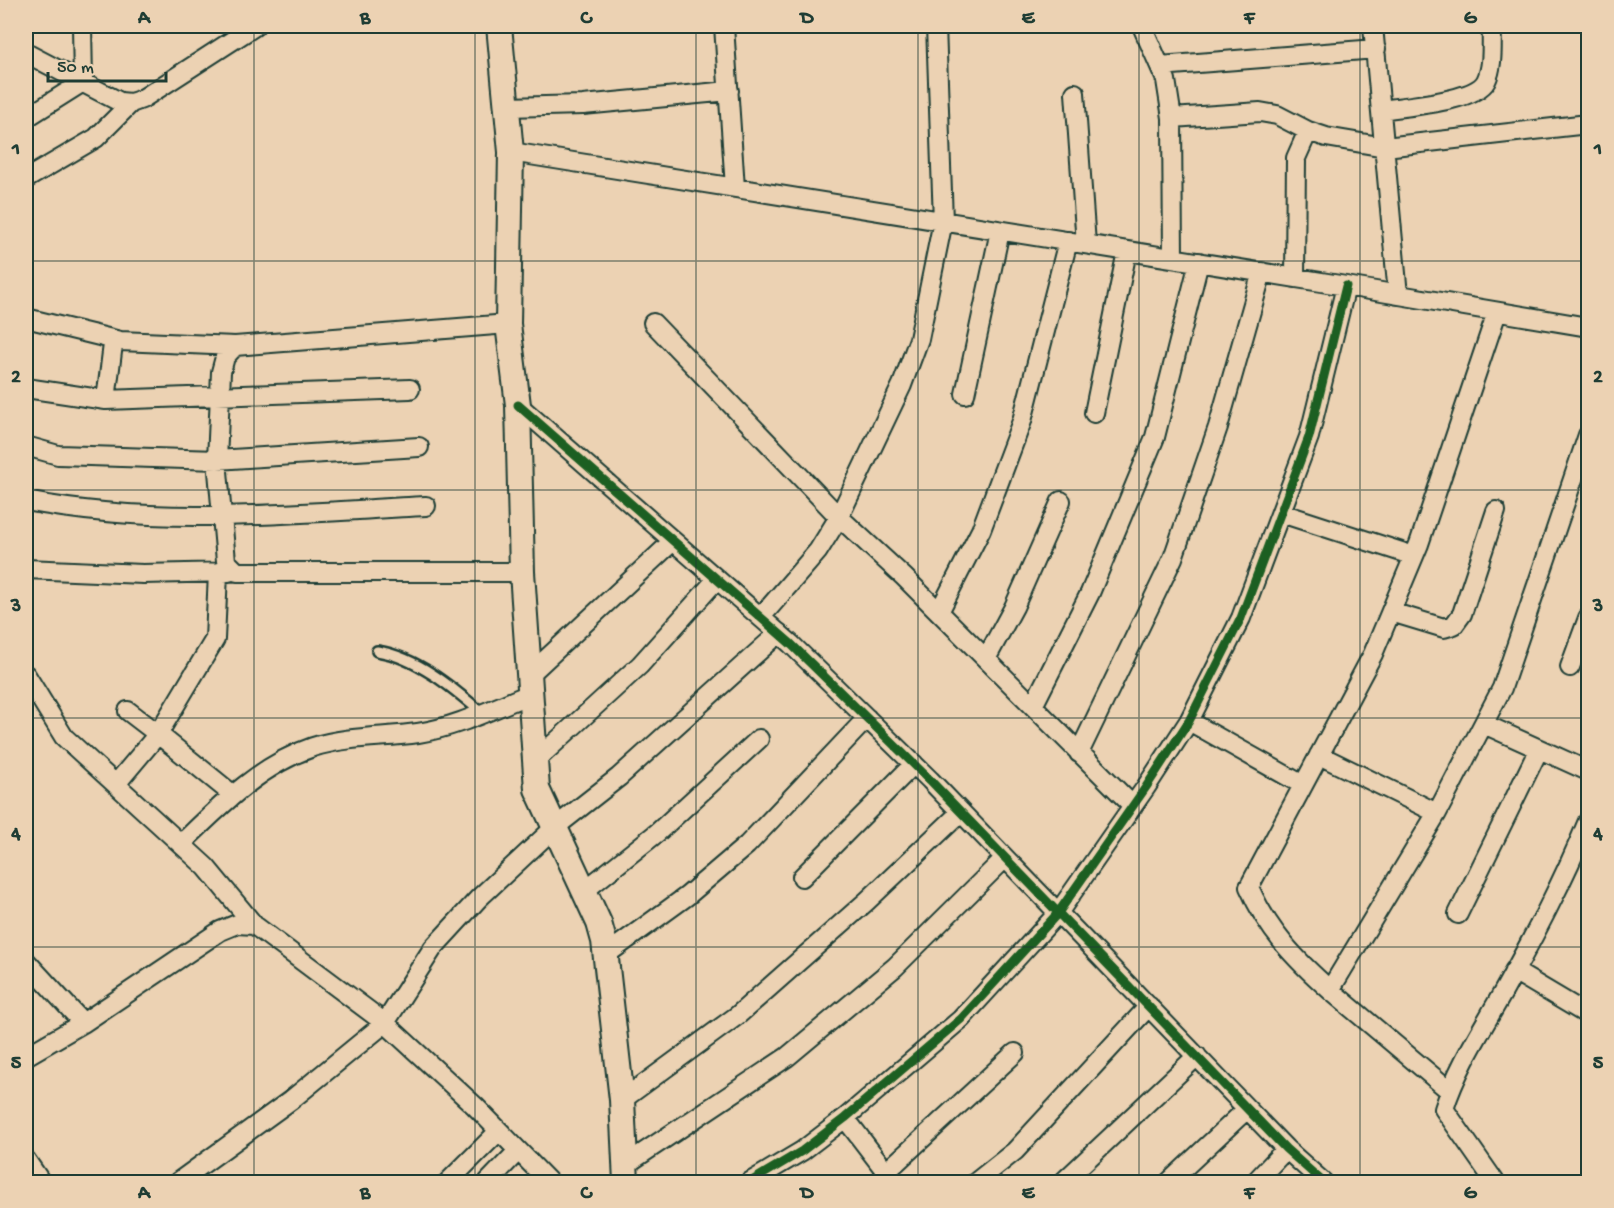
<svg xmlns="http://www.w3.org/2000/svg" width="1614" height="1208" font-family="'Gochi Hand',sans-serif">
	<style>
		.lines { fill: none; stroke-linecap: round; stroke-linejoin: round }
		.service-casing { stroke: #1f3d34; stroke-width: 14 }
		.minor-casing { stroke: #1f3d34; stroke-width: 22 }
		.secondary-casing { stroke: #1f3d34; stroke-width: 28 }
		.service { stroke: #ecd2b3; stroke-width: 9 }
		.minor { stroke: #ecd2b3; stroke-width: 18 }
		.secondary { stroke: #ecd2b3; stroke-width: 24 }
		.cycleway-casing { stroke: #ecd2b3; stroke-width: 13 }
		.cycleway { stroke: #1b5e20; stroke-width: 9 }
		.grid { fill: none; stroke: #1f3d34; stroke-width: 1.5; stroke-opacity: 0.55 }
		.neatline { fill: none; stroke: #1f3d34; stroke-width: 2 }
		.grid-label { font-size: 20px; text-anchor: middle; font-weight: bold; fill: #1f3d34 }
	</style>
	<rect width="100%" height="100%" fill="#ecd2b3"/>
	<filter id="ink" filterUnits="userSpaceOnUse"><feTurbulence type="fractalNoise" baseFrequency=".0167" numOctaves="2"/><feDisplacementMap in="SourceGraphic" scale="12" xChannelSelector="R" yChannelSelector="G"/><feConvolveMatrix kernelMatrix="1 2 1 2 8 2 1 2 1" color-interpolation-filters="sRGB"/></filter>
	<g filter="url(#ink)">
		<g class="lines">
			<g class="service-casing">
				<path id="service" d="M377 651C416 657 452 687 482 713"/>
			</g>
			<g class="minor-casing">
				<path id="minor" d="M724 26 735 188
					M1142 26 1166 80 1172 118 1173 258
					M1373 26 1398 295
					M26 53 120 102 131 103 142 99 255 26
					M1160 66 1376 49
					M1075 93 1086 244
					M507 107 583 105 729 91
					M1381 110C1405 106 1475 102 1486 81 1494 65 1491 42 1492 26
					M26 118 83 82 82 26
					M1172 118 1260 112 1277 115 1308 131 1326 137 1385 147 1588 124
					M511 152 1346 286 1588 327
					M26 179 96 138 131 103
					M1295 278 1296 158 1308 131
					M26 318 120 341
					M653 323 839 517 904 577 1133 806
					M508 324 235 346 225 357 221 372 217 460 226 561 237 572H522
					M26 388 106 400 410 389
					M965 394 1000 231
					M106 400 113 344 120 341 235 346
					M518 405 791 644 930 780 1286 1149 1323 1182
					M1094 413 1127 251
					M26 446 58 455 217 460 419 447
					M26 501C158 527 293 513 426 506
					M1281 513 1414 556
					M26 569 143 574 229 572
					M218 573 215 639 158 734 232 794
					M939 612 981 530 1022 421 1068 241
					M1391 612 1444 628 1454 625 1462 614 1496 511
					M761 617 818 551 839 517 902 385 919 339 943 221 936 26
					M986 659 1014 607 1061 501
					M1570 667 1588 618
					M26 675 64 737 206 867 254 925
					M529 675 673 541
					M1033 706 1090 593 1155 437 1199 262
					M1189 721 1303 785
					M1484 724 1588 771
					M1079 753 1173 558 1218 427 1262 272
					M1319 755 1437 813
					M535 761 640 665 717 579
					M116 784 158 734 128 711
					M181 844C220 806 260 765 313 747 348 736 383 738 418 733 457 727 494 708 530 694
					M802 877 914 764
					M584 891 658 832 759 739
					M1458 914 1539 749
					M607 954 687 896 747 845 867 718
					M26 961 83 1023
					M1514 971 1588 1015
					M1330 990C1295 959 1268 931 1249 887L1373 654 1419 544 1497 312
					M26 1056 83 1023 220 931 237 924 254 925 385 1023 475 1106 549 1182
					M1450 1091 1330 990 1437 813 1502 688 1588 435
					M622 1100 738 1015 867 901 961 812
					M845 1118 894 1182
					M26 1160 41 1182
					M625 1165 787 1057 895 967 1005 858
					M886 1172 1015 1053
					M178 1182 291 1100 385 1023 433 948 479 898 554 828 619 777 779 633
					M448 1182 499 1131
					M488 1182 518 1151
					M750 1182 802 1151 845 1118 961 1019 1058 913 1146 787 1189 721 1241 618 1309 437 1346 286
					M976 1182 1015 1151 1149 1006
					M1063 1182 1197 1056
					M1169 1182 1247 1109
					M1255 1182 1286 1149
					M1495 1182 1444 1109C1457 1068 1481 1031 1502 994 1534 936 1563 882 1588 821"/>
			</g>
			<g class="secondary-casing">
				<path id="secondary" d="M499 26 511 152 508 324 518 405 522 572 537 789 599 923 604 941 622 1100 626 1182"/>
			</g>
			<use href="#service" class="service"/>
			<use href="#minor" class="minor"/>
			<use href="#secondary" class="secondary"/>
			<g class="cycleway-casing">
				<path id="cycleway" d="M518 405 791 644 930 780 1286 1149 1323 1182
					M750 1182 802 1151 845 1118 961 1019 1058 913 1146 787 1189 721 1241 618 1309 437 1346 286"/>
			</g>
			<use href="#cycleway" class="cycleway"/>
		</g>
	</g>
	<path class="grid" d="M254 26V1182M475 26V1182M696 26V1182M918 26V1182M1139 26V1182M1360 26V1182M26 261H1588M26 490H1588M26 718H1588M26 947H1588"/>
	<rect width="1614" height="1208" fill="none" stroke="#ecd2b3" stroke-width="66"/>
	<path d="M48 72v9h118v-9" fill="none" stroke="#1f3d34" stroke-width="3"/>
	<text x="57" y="72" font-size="18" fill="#1f3d34" stroke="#ecd2b3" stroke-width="4.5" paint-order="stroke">50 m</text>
	<rect x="33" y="33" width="1548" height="1142" class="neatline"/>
	<g class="grid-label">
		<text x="144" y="23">A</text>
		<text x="365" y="23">B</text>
		<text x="586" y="23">C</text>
		<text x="807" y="23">D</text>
		<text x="1028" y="23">E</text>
		<text x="1249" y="23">F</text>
		<text x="1470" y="23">G</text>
		<text x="16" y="154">1</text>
		<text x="1598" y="154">1</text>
		<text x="16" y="382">2</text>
		<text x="1598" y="382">2</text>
		<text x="16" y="611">3</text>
		<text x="1598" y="611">3</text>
		<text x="16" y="839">4</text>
		<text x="1598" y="839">4</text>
		<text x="16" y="1068">5</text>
		<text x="1598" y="1068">5</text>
		<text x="144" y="1198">A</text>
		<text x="365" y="1198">B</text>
		<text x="586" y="1198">C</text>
		<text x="807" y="1198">D</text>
		<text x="1028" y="1198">E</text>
		<text x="1249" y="1198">F</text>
		<text x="1470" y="1198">G</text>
	</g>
</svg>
